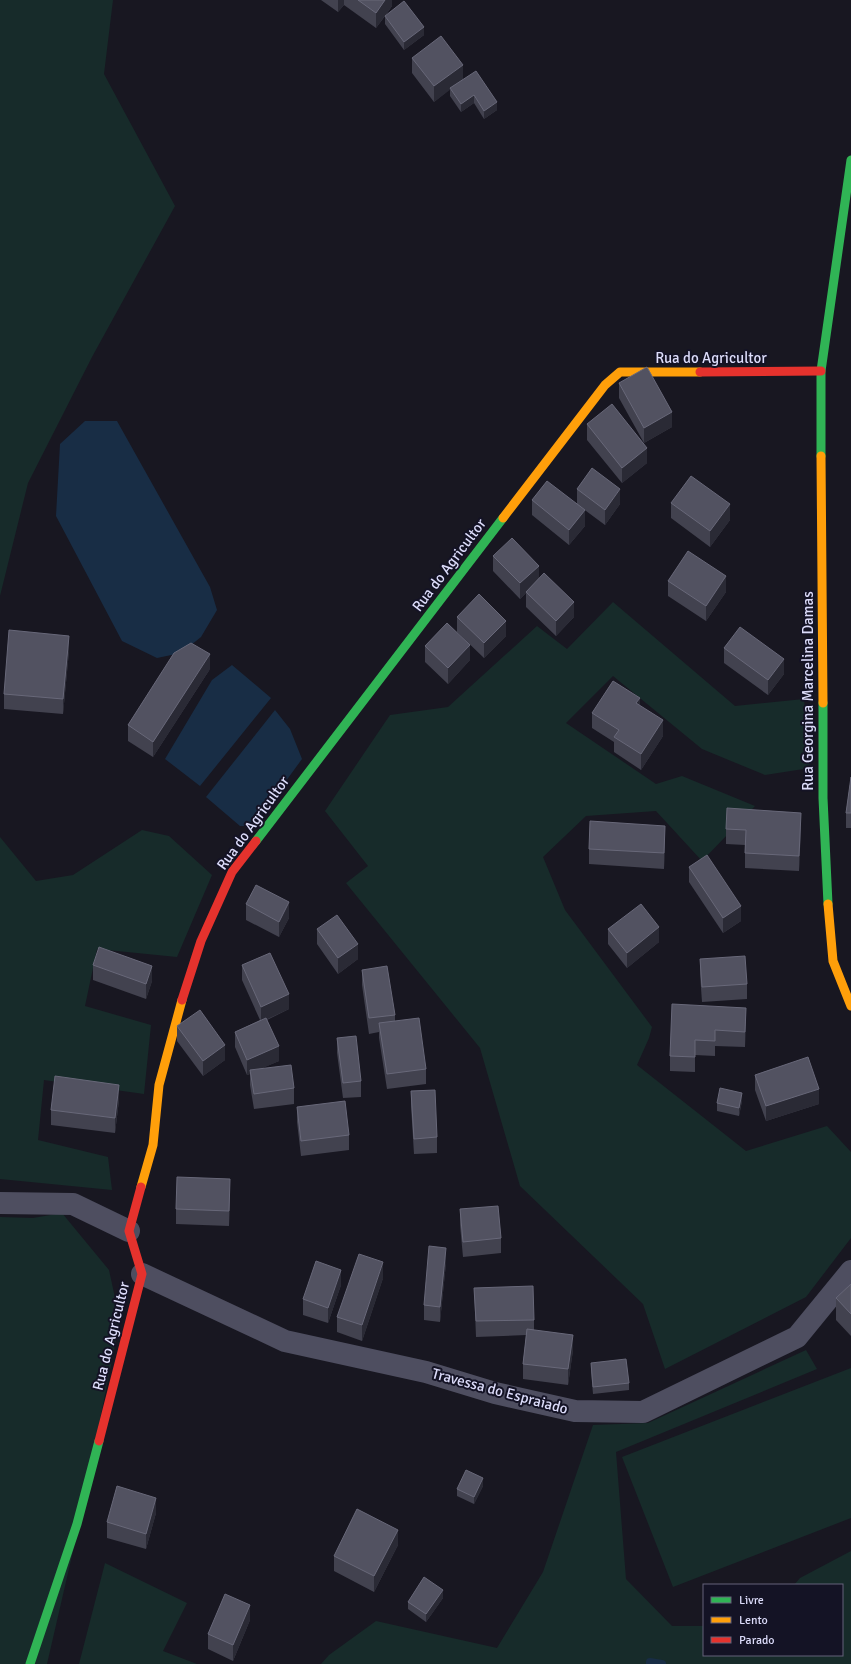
<svg xmlns="http://www.w3.org/2000/svg" width="851" height="1664" font-family="Signika,sans-serif">
	<style>
		.green { fill: #172b2a }
		.water { fill: #182d45 }
		.lines { fill: none; stroke-linecap: round; stroke-linejoin: round }
		.stream { stroke: #182d45; stroke-width: 8 }
		.street { stroke: #4e4e60; stroke-width: 22 }
		.fast { stroke: #30b455; stroke-width: 9 }
		.slow { stroke: #ff9f0a; stroke-width: 9 }
		.jam { stroke: #e5322d; stroke-width: 9 }
		.wall { fill: #42424f }
		.shaded-wall { fill: #2a2a35 }
		.building { fill: #525261; stroke: #686879 }
		.labels { text-anchor: middle; stroke-width: 4; stroke-linejoin: round; paint-order: stroke }
		.street-label { font-size: 15px; fill: #dcdcfa; stroke: #141325 }
	</style>
	<rect width="100%" height="100%" fill="#181721"/>
	<path class="green" d="M0 0H113L104 74 175 206 92 357 28 483 0 596Z
		M613 602 735 706 804 699 810 768 765 775 702 749 613 676 566 723 656 784 682 776 755 806 702 861 656 811 586 816 543 857 565 910 652 1027 649 1038 637 1065 746 1151 827 1126 851 1152V1238L806 1297 665 1369 643 1304 520 1186 480 1048 346 883 368 866 325 811 390 715 448 707 537 626 567 649Z
		M142 830 169 836 212 875 177 957 97 949 85 1006 151 1025 144 1094 44 1080 38 1140 108 1157 112 1190 0 1179V837L36 881 73 875Z
		M62 1213 109 1270 120 1321 74 1547 47 1664H0V1217L33 1218Z
		M806 1350 817 1369 616 1452 626 1579 672 1626H704V1655H842V1585H794L800 1578 851 1551V1664H321L329 1655 376 1621 497 1648 543 1572 593 1425 648 1423Z
		M851 1368V1518L673 1587 622 1457Z
		M105 1563 187 1603 163 1651 197 1664H79Z"/>
	<path class="water" d="M85 421H117L210 587 217 610 201 637 181 653 157 658 122 641 56 516 60 444Z
		M232 665 271 698 200 786 165 759 212 680Z
		M275 710 290 729 302 759 253 826H240L206 797Z"/>
	<g class="lines">
		<path class="stream" d="M650 1664V1662L662 1664"/>
		<path class="street" d="M0 1203 73 1204 129 1231
			M142 1274 285 1341 426 1372 495 1393 575 1411 643 1412 797 1337 851 1271"/>
		<path class="fast" d="M821 456V371L851 160
			M823 703V798L828 904
			M256 841 503 518
			M30 1664 77 1524 99 1441"/>
		<path class="slow" d="M821 456 823 703
			M503 518 605 385 620 372H700
			M828 904 833 961 851 1006
			M141 1187 153 1145 159 1085 182 1000"/>
		<path class="jam" d="M700 372 821 371
			M182 1000 201 941 232 872 256 841
			M99 1441 142 1274 129 1231 141 1187"/>
	</g>
	<path class="wall" d="M321 0H392V6L385 16 424 35 404 50 385 24V16L376 28 344 5 338 12Z
		M412 58 463 80 458 83 497 110 484 119 474 103 461 112 450 96V89L434 102 412 73Z
		M619 383 672 427 644 443 619 398Z
		M587 424 647 463 622 483 587 440Z
		M577 489 620 504 605 525 582 508 585 526 569 545 532 515V500L577 504Z
		M671 503 730 520 710 547 671 518Z
		M493 556 539 579 574 617 556 636 526 607V593L520 599 493 571Z
		M668 581 726 592 706 621 668 596Z
		M457 617 506 636 484 658 457 632Z
		M425 646 470 660 448 684 425 662Z
		M724 648 784 674 768 695 724 663Z
		M69 651 63 714 4 709V694Z
		M210 669 153 757 128 741V725Z
		M640 706 663 736 641 770 614 752V742L592 728V713Z
		M851 777V828H846V813Z
		M801 828 799 871 745 868V845L726 844V829Z
		M665 841 664 869 589 864V849Z
		M689 867 741 921 723 933 689 882Z
		M246 904 289 918 279 937 246 920Z
		M317 929 358 959 338 974 317 944Z
		M608 929 659 942 627 968 608 944Z
		M700 959 747 984V999L702 1002 700 974Z
		M93 965 152 981 146 999 93 980Z
		M242 965 289 1009 267 1020 279 1061 262 1068 294 1088V1104L254 1109 250 1085V1074L247 1075 235 1047V1032L260 1020 242 980Z
		M362 970 395 1015V1021L426 1069V1084L387 1089 379 1038V1032L369 1034 362 985Z
		M746 1008 745 1047 715 1046V1056L695 1055V1072L670 1071V1056Z
		M177 1026 225 1060 203 1076 177 1041Z
		M337 1038 361 1081V1097L343 1098 337 1053Z
		M755 1075 819 1104 766 1121 755 1090Z
		M411 1091 437 1137V1153L414 1154 411 1106Z
		M119 1100 115 1133 51 1125V1110Z
		M742 1101 739 1116 717 1111V1103Z
		M297 1107 349 1135V1150L301 1156 297 1122Z
		M230 1195 229 1226 176 1224V1209Z
		M460 1209 501 1238V1253L463 1257 460 1225Z
		M446 1263 440 1322 424 1320V1305Z
		M383 1278 362 1341 337 1332V1317Z
		M851 1284V1336L836 1320V1298Z
		M341 1285 328 1323 303 1315V1299Z
		M474 1288 534 1320V1330L573 1350 568 1385 523 1379V1364L526 1335 476 1337Z
		M591 1363 629 1383V1390L593 1394 591 1371Z
		M483 1486 474 1504 457 1496V1489Z
		M156 1513 146 1549 107 1538V1522Z
		M398 1545 374 1592 334 1571V1556Z
		M443 1598 426 1622 408 1609V1602Z
		M250 1620 233 1661 208 1649V1634Z"/>
	<path class="shaded-wall" d="M338 0H344V5L338 12Z
		M385 0H392V6L376 28V13Z
		M424 27V35L404 50V42Z
		M463 65V80L434 102V86Z
		M474 95V103L461 112V104Z
		M497 102V110L484 119V111Z
		M672 412V427L644 443V428Z
		M647 448V463L622 483V468Z
		M620 489V504L605 525V510Z
		M730 504V520L710 547V531Z
		M585 510V526L569 545V530Z
		M539 566V581L520 599V583Z
		M726 576V592L706 621V606Z
		M574 602V617L556 636V621Z
		M506 621V636L484 658V643Z
		M69 636V651L63 714V699Z
		M470 645V660L448 684V668Z
		M210 654V669L153 757V742Z
		M784 659V674L768 695V680Z
		M640 698V713L636 703Z
		M663 720V736L641 770V754Z
		M801 813V828L799 871V856Z
		M665 826V841L664 869V853Z
		M289 902V918L279 937V922Z
		M741 906V921L723 933V918Z
		M659 927V942L627 968V953Z
		M358 944V959L338 974V958Z
		M152 966V981L146 999V984Z
		M289 994V1009L261 1022V1007Z
		M746 1008V1023L745 1047V1032Z
		M225 1045V1060L203 1076V1061Z
		M279 1046V1061L251 1073 250 1070V1074L247 1075V1060Z
		M119 1085V1100L115 1133V1118Z
		M819 1089V1104L766 1121V1106Z
		M742 1093V1101L739 1116V1108Z
		M230 1179V1195L229 1226V1211Z
		M446 1248V1263L440 1322V1307Z
		M383 1262V1278L362 1341V1325Z
		M341 1270V1285L328 1323V1308Z
		M573 1335V1350L568 1385V1369Z
		M483 1478V1486L474 1504V1497Z
		M156 1498V1513L146 1549V1534Z
		M398 1530V1545L374 1592V1576Z
		M443 1590V1598L426 1622V1614Z
		M250 1605V1620L233 1661V1645Z"/>
	<path class="building" d="M358 0H385L376 13Z
		M404 1 424 27 404 42 385 16Z
		M441 36 463 65 434 86 412 58Z
		M476 71 497 102 484 111 474 95 461 104 450 88Z
		M647 367 672 412 644 428 619 383Z
		M612 404 647 448 622 468 587 424Z
		M592 468 620 489 605 510 577 489Z
		M691 476 730 504 710 531 671 503Z
		M547 481 585 510 569 530 532 500Z
		M512 538 539 566 520 583 493 556Z
		M688 551 726 576 706 606 668 581Z
		M544 573 574 602 556 621 526 592Z
		M479 594 506 621 484 643 457 617Z
		M447 623 470 645 448 668 425 646Z
		M740 627 784 659 768 680 724 648Z
		M9 630 69 636 63 699 4 694Z
		M191 643 210 654 153 742 128 725 174 653Z
		M613 681 640 698 636 703 663 720 641 754 614 737 619 730 592 713Z
		M851 777V813H846Z
		M727 808 801 813 799 856 745 853 746 830 726 829Z
		M590 821 665 826 664 853 589 849Z
		M707 855 741 906 723 918 689 867Z
		M256 885 289 902 279 922 246 904Z
		M641 904 659 927 627 953 608 929Z
		M337 915 358 944 338 958 317 929Z
		M99 947 152 966 146 984 93 965Z
		M270 953 289 994 261 1007 242 965Z
		M745 956 747 984 702 987 700 959Z
		M387 966 395 1015 369 1018 362 970Z
		M672 1004 746 1008 745 1032 715 1030V1041L695 1040V1057L670 1056Z
		M200 1010 225 1045 203 1061 177 1026Z
		M266 1018 279 1046 247 1060 235 1032Z
		M419 1018 426 1069 387 1074 379 1023Z
		M356 1036 361 1081 343 1083 337 1038Z
		M808 1057 819 1089 766 1106 755 1075Z
		M291 1065 294 1088 254 1094 250 1070Z
		M55 1076 119 1085 115 1118 51 1110Z
		M720 1088 742 1093 739 1108 717 1103Z
		M435 1090 437 1137 414 1139 411 1091Z
		M345 1101 349 1135 301 1141 297 1107Z
		M177 1177 230 1179 229 1211 176 1209Z
		M498 1206 501 1238 463 1242 460 1209Z
		M429 1246 446 1248 440 1307 424 1305Z
		M359 1254 383 1262 362 1325 337 1317Z
		M316 1261 341 1270 328 1308 303 1299Z
		M851 1284V1314L836 1298Z
		M533 1286 534 1320 476 1321 474 1288Z
		M527 1329 573 1335 568 1369 523 1364Z
		M626 1359 629 1383 593 1387 591 1363Z
		M466 1470 483 1478 474 1497 457 1489Z
		M117 1486 156 1498 146 1534 107 1522Z
		M357 1509 398 1530 374 1576 334 1556Z
		M424 1577 443 1590 426 1614 408 1602Z
		M225 1594 250 1605 233 1645 208 1634Z"/>
	<g class="labels">
		<g class="street-label">
			<text x="711" y="363">Rua do Agricultor</text>
			<text transform="translate(449 565) rotate(-53)" y="5">Rua do Agricultor</text>
			<text transform="translate(808 691) rotate(-90)" y="5">Rua Georgina Marcelina Damas</text>
			<text transform="translate(253 823) rotate(-54)" y="5">Rua do Agricultor</text>
			<text transform="translate(111 1336) rotate(-76)" y="5">Rua do Agricultor</text>
			<text transform="translate(500 1391) rotate(15)" y="5">Travessa do Espraiado</text>
		</g>
	</g>
	<rect x="703" y="1584" width="140" height="72" fill="#141325" stroke="#64637a"/>
	<rect x="711" y="1597" width="20" height="6" fill="#30b455" stroke="#64637a"/>
	<text x="739" y="1604" font-size="12" fill="#dcdcfa">Livre</text>
	<rect x="711" y="1617" width="20" height="6" fill="#ff9f0a" stroke="#64637a"/>
	<text x="739" y="1624" font-size="12" fill="#dcdcfa">Lento</text>
	<rect x="711" y="1637" width="20" height="6" fill="#e5322d" stroke="#64637a"/>
	<text x="739" y="1644" font-size="12" fill="#dcdcfa">Parado</text>
</svg>
